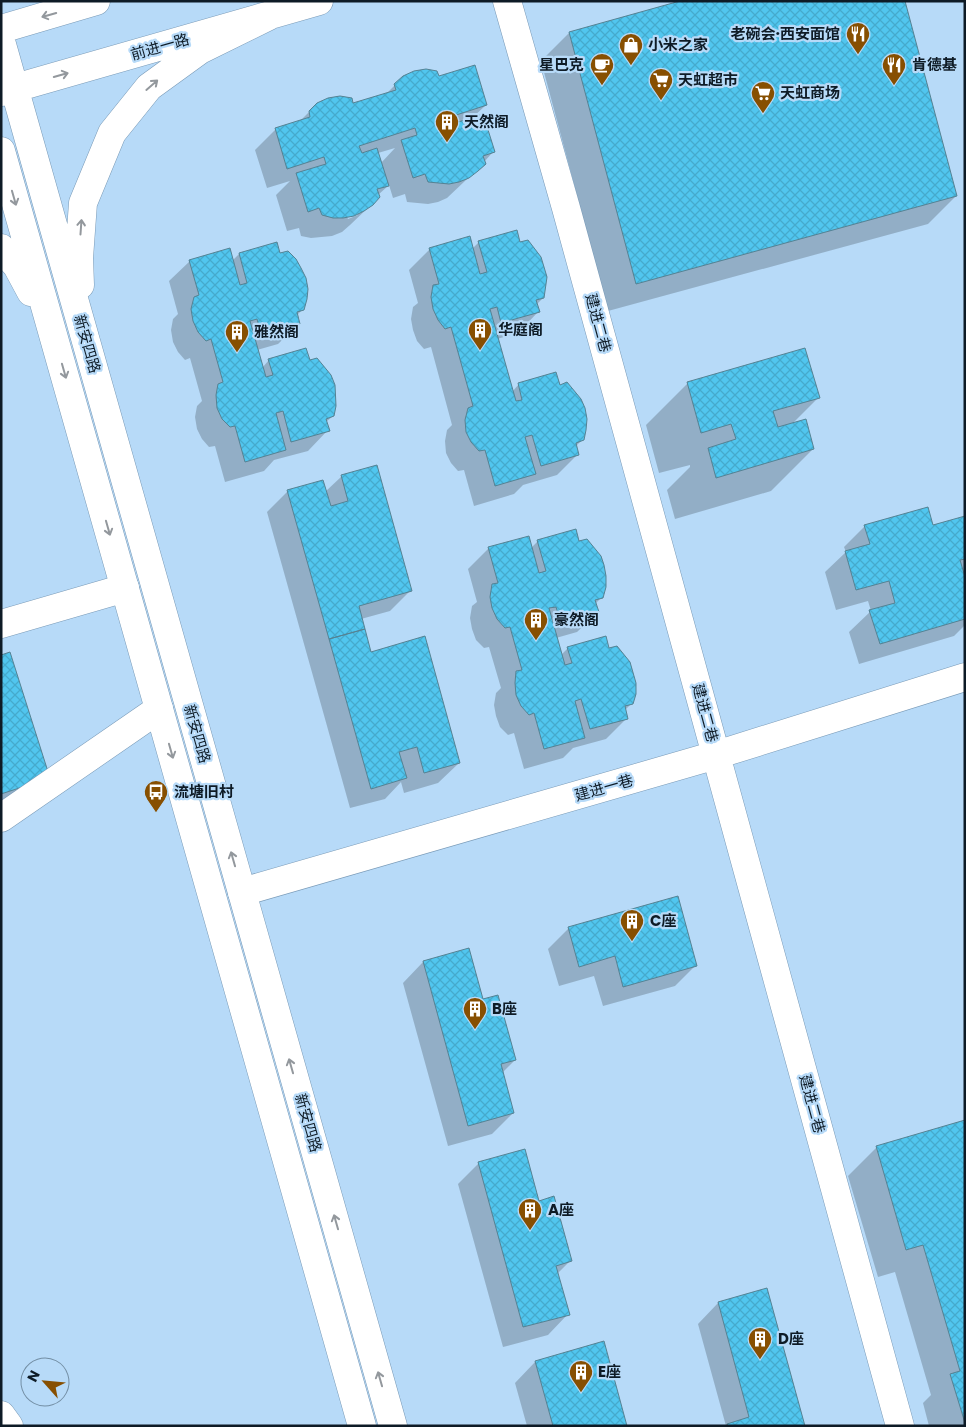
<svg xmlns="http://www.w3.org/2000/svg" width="966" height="1427" font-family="Poppins,'Noto Sans SC',sans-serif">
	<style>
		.shadow { fill: #0003; fill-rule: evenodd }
		.building { fill: url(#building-cross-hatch); stroke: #558293 }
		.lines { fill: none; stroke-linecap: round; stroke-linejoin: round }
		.minor-casing { stroke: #799ab7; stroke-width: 29 }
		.major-casing { stroke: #799ab7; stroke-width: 29 }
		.minor { stroke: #fff; stroke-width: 28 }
		.major { stroke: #fff; stroke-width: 28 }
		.oneway { stroke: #93989d }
		.labels { text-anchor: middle; stroke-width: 4.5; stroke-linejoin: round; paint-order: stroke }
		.poi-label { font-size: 15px; font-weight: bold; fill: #0e1b26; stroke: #b7daf8; text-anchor: start }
		.street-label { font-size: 15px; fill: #0e1b26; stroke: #b7daf8 }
	</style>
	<defs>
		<pattern id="building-cross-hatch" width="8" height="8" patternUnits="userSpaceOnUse" patternTransform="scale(1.25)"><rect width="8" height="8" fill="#51c6ef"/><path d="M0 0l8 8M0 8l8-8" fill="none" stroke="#45aacd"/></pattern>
	</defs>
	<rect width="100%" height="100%" fill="#b7daf8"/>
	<path class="shadow" d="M569 33 956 196 928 224 608 311 541 61Z
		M439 78 486 105 471 119 493 152 484 162V163L447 198 438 202 428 204 407 202 405 194 393 198 389 185 378 195 372 204 350 225 342 232 332 236 311 238 301 236 299 228 287 231 276 195 290 181 267 188 255 150 276 129 300 121 309 112 353 105 386 94 395 85ZM395 148 381 163 378 153ZM358 212V215L348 219 347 217Z
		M479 242 519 244 543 298 536 305 538 312 518 333 497 339 512 392 519 384 582 440 576 446 578 454 557 475 523 485 514 494 474 506 464 470 458 471 451 463 446 453 445 441 447 430 452 425 431 347 424 349 417 341 413 330 411 319 413 307 418 303 409 270 430 249H472Z
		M239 254 280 255 303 309 296 316 299 324 278 344 257 350 262 368 269 360 309 362 334 385 335 406 333 416 326 422 328 430 308 451 274 460 264 471 225 482 215 446 209 447 202 439 197 429 195 417 197 406 202 401 190 358 185 360 178 352 173 342 171 330 173 319 178 314 169 281 190 261H232Z
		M804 349 818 398 792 424 813 449 771 491 675 519 667 490 690 467V465L659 473 646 425 687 384Z
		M342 476 411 590 390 611 361 619 371 653 459 763 438 783 404 793 401 782 385 799 350 808 267 512 288 491 325 492Z
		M965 517V572L962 573 965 581V625L954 636 859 664 849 632 871 611 868 601 836 610 825 572 846 552 844 547 865 526H932Z
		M538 541 578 543 602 597 595 604 598 612 577 632 556 638 561 655 568 648 608 650 632 703 625 710 627 718 606 739 573 748 563 758 524 769 514 733 508 735 500 727 496 716 494 705 496 693 501 688 489 647 484 648 476 640 472 629 470 618 472 606 477 602 468 569 489 548H531Z
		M1 657 49 777 1 817Z
		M569 928 696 965 675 986 603 1006 594 976 559 986 548 949Z
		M423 962 482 1001 515 1060 502 1073 513 1113 492 1134 448 1146 403 983Z
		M965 1121V1426H929L923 1403 931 1395 895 1272 878 1277 848 1176 877 1147Z
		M479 1163 538 1202 570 1261 557 1274 568 1314 548 1335 503 1347 458 1184Z
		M718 1303 803 1426H726L698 1324Z
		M535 1362 626 1426H527L515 1383Z"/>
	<path class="building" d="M680 1H905L957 196 636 284 569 32Z
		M475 65 487 105 450 117 452 124 483 114 495 152 483 156 486 164 478 171 469 178 459 182 449 184 428 182 425 174 413 178 401 140 417 135 415 128 359 146 362 153 377 148 389 186 377 189 380 197 373 205 364 211 354 216 343 218H333L322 215 319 208 308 212 296 173 326 164 324 157 287 169 275 128 310 117 309 111 317 103 328 98 340 96 352 98 353 103 396 90 394 84 403 76 414 71 426 69 437 71 439 76Z
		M517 230 520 242 528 240 541 257 547 277 544 298 536 300 540 312 501 323 497 307 490 309 516 401 522 400 518 383 556 372 560 385 567 382 581 399 585 408 587 419 586 430 584 440 576 443 579 455 541 466 532 435 525 437 536 474 495 486 485 450 479 451 471 442 466 432 465 420 468 408 473 406 451 327 445 329 438 320 433 309 431 297 433 285 439 284 429 248 470 236 480 274 487 272 478 241Z
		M277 242 280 253 288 251 296 259 301 268 306 278 308 289 307 299 304 310 297 312 300 324 261 335 257 319 250 321 266 377 273 375 268 359 306 348 310 360 317 358 331 375 335 385 336 406 334 416 326 419 330 431 291 442 283 411 276 413 286 450 245 462 235 426 230 427 222 419 217 408 216 395 218 384 223 382 211 339 206 341 198 332 193 321 191 309 194 297 199 295 189 260 230 248 240 285 247 283 239 253Z
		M805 348 820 398 773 411 778 427 806 419 814 449 716 478 708 448 736 439 731 424 701 433 687 382Z
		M377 465 412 591 359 606 365 629 329 639 287 490 323 480 331 506 348 501 341 475Z
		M928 507 933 525 965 516V559L960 560 965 577V619L880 644 869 610 895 603 889 581 856 590 845 551 870 544 864 525Z
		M576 529 579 541 587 539 601 556 604 565 606 576V587L603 598 595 600 599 612 561 623 556 607 549 608 565 665 572 663 567 647 606 636 609 648 617 646 630 662 636 683V694L633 704 625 706 628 719 590 729 581 699 575 701 585 738 544 749 534 713 529 715 521 706 516 695 515 683 516 671 522 670 510 627 505 628 497 619 492 608 490 597 492 584 498 583 488 547 529 536 539 573 546 571 537 540Z
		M365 629 371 652 425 636 460 763 424 773 417 747 399 752 407 778 371 789 329 639Z
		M10 652 50 778 1 794V655Z
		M678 896 697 966 623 987 615 956 579 967 568 927Z
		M469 948 483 999 498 995 516 1060 501 1064 514 1113 468 1126 423 961Z
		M965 1120V1423L950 1374 960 1371 923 1245 906 1250 876 1146Z
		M525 1149 539 1201 554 1196 572 1261 556 1266 570 1315 523 1327 478 1162Z
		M767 1288 805 1426H728L727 1424 749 1417 718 1302Z
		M604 1341 627 1426H553L535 1361Z"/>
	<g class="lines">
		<g class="minor-casing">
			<path id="minor" d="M507 1 566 208 900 1426
				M1 624 125 588
				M1 818 159 709
				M242 892 716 755 965 677
				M1 1415 9 1426"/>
		</g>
		<g class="major-casing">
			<path id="major" d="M1 29 96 1
				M1 41 393 1426
				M1 92 319 1
				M1 151 362 1426
				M1 248 17 266 31 292
				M80 285 79 258 83 203 112 133 149 87 200 50 269 16"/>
		</g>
		<use href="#minor" class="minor"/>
		<use href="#major" class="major"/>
	</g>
	<defs><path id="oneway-shaft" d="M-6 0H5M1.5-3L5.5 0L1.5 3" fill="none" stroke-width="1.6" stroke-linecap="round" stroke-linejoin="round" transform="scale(1.25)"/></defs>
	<g class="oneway">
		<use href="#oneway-shaft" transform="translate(49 15) rotate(164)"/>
		<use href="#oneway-shaft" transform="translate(61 75) rotate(-16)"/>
		<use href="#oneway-shaft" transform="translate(152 85) rotate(-41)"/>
		<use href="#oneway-shaft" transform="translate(14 198) rotate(74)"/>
		<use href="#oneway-shaft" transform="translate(81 227) rotate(-86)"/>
		<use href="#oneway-shaft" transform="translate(64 371) rotate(74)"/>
		<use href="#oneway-shaft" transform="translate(108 528) rotate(74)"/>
		<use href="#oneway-shaft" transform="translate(171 751) rotate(74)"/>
		<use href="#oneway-shaft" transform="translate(233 859) rotate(-106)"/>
		<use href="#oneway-shaft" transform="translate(291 1066) rotate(-106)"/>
		<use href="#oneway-shaft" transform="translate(336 1222) rotate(-106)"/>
		<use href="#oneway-shaft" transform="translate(380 1379) rotate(-106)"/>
	</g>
	<defs>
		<g id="restaurant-pin" transform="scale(1.25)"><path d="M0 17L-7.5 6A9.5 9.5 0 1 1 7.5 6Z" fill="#874f01" stroke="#b7daf8"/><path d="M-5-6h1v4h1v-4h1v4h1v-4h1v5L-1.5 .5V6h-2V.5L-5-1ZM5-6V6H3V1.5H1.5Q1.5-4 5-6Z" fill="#fff"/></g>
		<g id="shop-pin" transform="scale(1.25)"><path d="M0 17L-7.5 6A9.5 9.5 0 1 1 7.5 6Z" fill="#874f01" stroke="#b7daf8"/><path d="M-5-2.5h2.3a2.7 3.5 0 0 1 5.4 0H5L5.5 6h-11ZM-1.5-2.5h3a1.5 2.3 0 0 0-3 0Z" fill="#fff"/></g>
		<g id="cafe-pin" transform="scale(1.25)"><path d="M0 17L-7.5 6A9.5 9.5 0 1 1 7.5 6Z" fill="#874f01" stroke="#b7daf8"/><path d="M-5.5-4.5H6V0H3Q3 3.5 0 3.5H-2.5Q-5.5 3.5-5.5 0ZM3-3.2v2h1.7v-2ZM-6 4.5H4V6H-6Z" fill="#fff"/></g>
		<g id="supermarket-pin" transform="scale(1.25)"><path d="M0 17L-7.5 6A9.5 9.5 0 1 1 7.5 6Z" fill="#874f01" stroke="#b7daf8"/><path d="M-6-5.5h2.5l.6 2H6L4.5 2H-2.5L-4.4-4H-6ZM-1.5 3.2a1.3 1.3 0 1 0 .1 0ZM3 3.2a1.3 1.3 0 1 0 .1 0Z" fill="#fff"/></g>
		<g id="building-pin" transform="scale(1.25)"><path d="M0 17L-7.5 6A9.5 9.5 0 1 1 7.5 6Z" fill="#874f01" stroke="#b7daf8"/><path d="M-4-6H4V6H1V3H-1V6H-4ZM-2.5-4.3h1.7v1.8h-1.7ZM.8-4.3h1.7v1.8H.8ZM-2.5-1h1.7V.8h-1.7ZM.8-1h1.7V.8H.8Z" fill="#fff"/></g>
		<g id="bus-pin" transform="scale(1.25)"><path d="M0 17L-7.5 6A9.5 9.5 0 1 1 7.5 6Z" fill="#874f01" stroke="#b7daf8"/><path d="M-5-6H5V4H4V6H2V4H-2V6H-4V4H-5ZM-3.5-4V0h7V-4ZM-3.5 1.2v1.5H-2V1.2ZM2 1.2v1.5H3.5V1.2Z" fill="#fff"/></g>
	</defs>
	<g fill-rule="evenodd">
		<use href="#restaurant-pin" x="858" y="34"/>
		<use href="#shop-pin" x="631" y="45"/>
		<use href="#cafe-pin" x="602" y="65"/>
		<use href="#restaurant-pin" x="894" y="65"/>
		<use href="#supermarket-pin" x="661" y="80"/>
		<use href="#supermarket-pin" x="763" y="93"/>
		<use href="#building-pin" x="447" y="122"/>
		<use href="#building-pin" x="480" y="330"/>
		<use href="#building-pin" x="237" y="332"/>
		<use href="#building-pin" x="536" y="620"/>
		<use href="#bus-pin" x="156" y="792"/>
		<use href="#building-pin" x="632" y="921"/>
		<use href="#building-pin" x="475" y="1009"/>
		<use href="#building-pin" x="530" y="1210"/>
		<use href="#building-pin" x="760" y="1339"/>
		<use href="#building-pin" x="581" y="1372"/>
	</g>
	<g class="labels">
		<g class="poi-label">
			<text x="840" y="39" text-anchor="end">老碗会·西安面馆</text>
			<text x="648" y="50">小米之家</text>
			<text x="584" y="70" text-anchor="end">星巴克</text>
			<text x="912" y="70">肯德基</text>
			<text x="678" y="85">天虹超市</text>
			<text x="780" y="98">天虹商场</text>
			<text x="464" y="127">天然阁</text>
			<text x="498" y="335">华庭阁</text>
			<text x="254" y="337">雅然阁</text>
			<text x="554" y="625">豪然阁</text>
			<text x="174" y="797">流塘旧村</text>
			<text x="650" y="926">C座</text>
			<text x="492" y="1014">B座</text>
			<text x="548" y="1215">A座</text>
			<text x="778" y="1344">D座</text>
			<text x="598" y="1377">E座</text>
		</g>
		<g class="street-label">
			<text transform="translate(160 47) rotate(-16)" y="5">前进一路</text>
			<text transform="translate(598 323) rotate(75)" y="5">建进二巷</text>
			<text transform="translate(87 344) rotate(74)" y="5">新安四路</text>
			<text transform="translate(705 713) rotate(75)" y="5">建进二巷</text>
			<text transform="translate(197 734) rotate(74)" y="5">新安四路</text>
			<text transform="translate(604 788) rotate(-16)" y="5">建进一巷</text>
			<text transform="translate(812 1104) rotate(75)" y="5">建进二巷</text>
			<text transform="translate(308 1123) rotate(74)" y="5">新安四路</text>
		</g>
	</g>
	<rect width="966" height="1427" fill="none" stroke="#0e1b26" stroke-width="5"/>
	<g transform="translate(45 1382) rotate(297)"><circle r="24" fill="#b7daf8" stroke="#738ea4"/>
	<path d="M0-4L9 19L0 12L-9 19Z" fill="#874f01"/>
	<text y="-8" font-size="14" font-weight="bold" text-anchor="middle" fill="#0e1b26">N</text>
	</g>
</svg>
